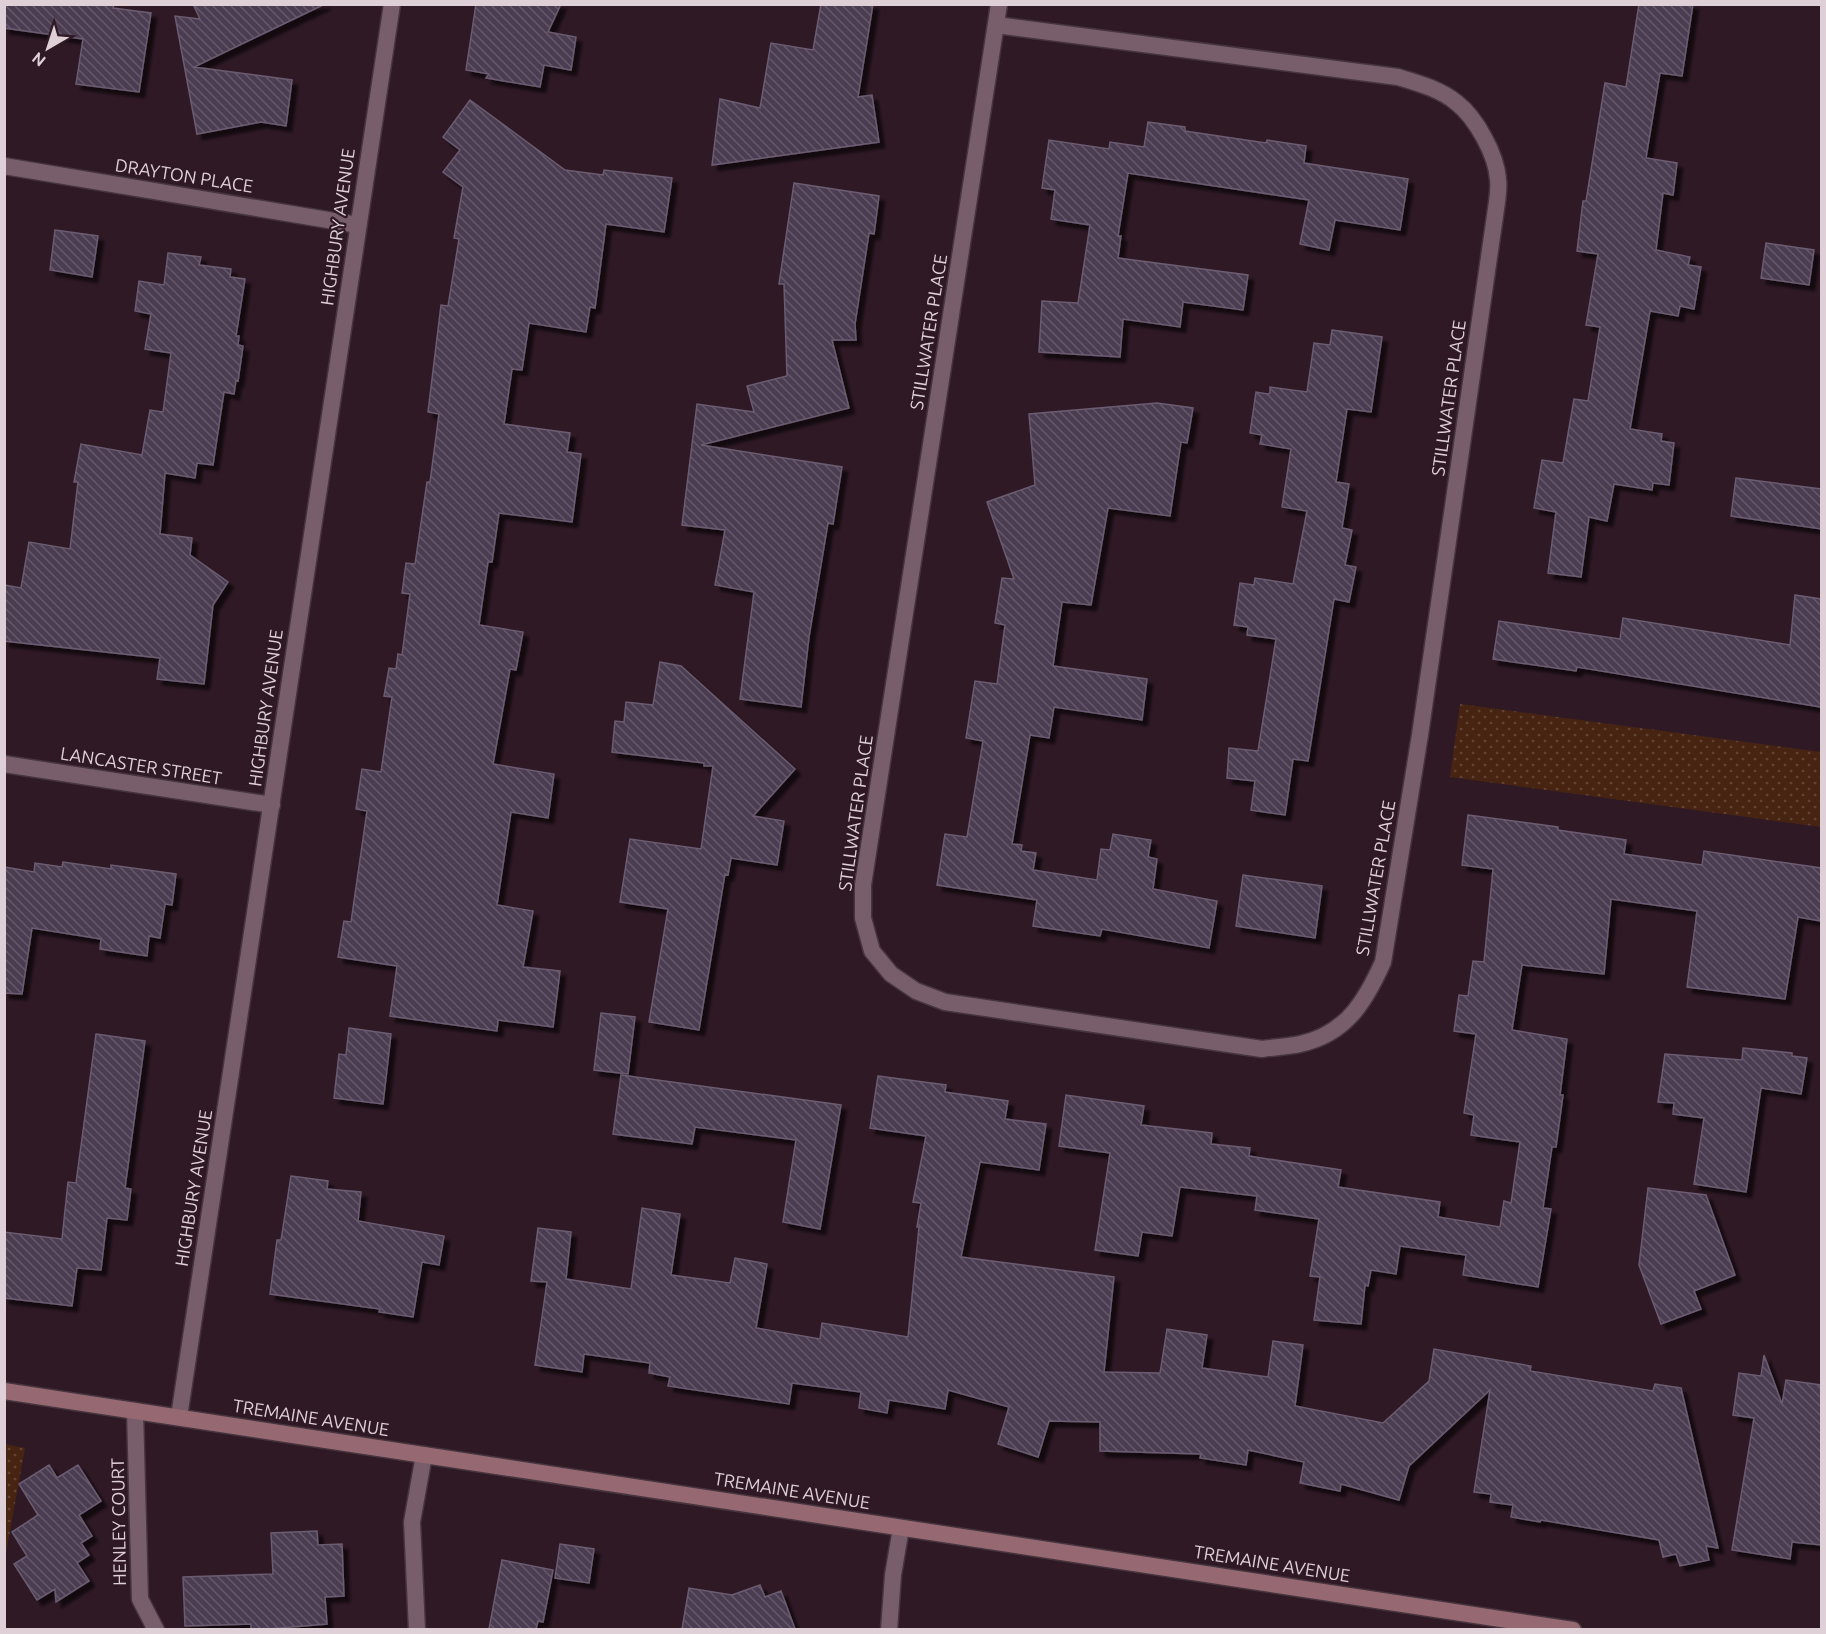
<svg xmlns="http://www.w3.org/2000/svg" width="1826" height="1634" font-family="Ubuntu,sans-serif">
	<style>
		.green { fill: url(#green-dots) }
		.building { fill: url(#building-back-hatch); stroke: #6b5b71; stroke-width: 1.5; filter: url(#shadow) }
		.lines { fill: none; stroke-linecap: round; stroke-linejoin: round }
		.minor-casing { stroke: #46353e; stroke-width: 19 }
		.tertiary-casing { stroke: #46353e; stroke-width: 19 }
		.secondary-casing { stroke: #46353e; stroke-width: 19 }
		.minor { stroke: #785e6b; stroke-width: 16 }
		.tertiary { stroke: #785e6b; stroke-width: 16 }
		.secondary { stroke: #966872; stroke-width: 16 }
		.labels { text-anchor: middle; stroke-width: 4.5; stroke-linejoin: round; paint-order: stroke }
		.street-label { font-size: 18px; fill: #dfd0d7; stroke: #2f1925 }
	</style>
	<defs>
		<pattern id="green-dots" width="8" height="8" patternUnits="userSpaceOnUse" patternTransform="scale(1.5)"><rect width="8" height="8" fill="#472412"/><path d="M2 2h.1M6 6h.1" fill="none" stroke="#614334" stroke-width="1.8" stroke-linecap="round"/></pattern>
		<pattern id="building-back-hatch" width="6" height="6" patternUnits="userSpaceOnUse" patternTransform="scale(1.5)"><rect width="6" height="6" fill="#4c3d51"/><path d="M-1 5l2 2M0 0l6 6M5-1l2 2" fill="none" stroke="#655869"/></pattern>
		<filter id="shadow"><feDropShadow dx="5.5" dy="5.5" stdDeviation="1.5" flood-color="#0009"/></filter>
	</defs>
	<rect width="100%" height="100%" fill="#2f1925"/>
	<path class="green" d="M1460 704 1821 752V827L1450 777Z
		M5 1444 25 1448 5 1559 4 1444Z"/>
	<path class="building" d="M4 4H114L113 8 151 13 139 92 76 84 83 39 4 28Z
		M193 4H325L194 67 292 80 286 126 261 122 197 134 175 16 200 19Z
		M476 4H561L548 32 576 37 571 70 544 65 540 87 486 78 489 74 466 70Z
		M821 4H873L858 97 872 95 879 142 712 165 720 99 760 108 771 43 813 50Z
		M1639 4H1693L1682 76 1660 73 1646 158 1677 163 1673 195 1663 193 1656 250 1690 257 1688 265 1701 267 1694 309 1680 306 1678 316 1650 311 1630 429 1662 434 1661 441 1674 443 1669 485 1653 483 1652 490 1614 484 1607 521 1589 517 1581 577 1548 573 1556 512 1534 508 1542 460 1563 463 1574 399 1588 401 1600 327 1586 325 1598 254 1577 251 1583 201H1586L1605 83 1626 87Z
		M470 100 565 170 603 175 604 170 672 178 664 232 606 224 595 308 590 307 586 332 529 323 522 370 512 369 504 424 570 433 567 452 581 454 572 522 499 513 492 562H488L479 625 523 632 516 670 510 669 493 764 554 774 548 818 511 812 497 905 533 911 523 967 560 971 553 1027 498 1020 497 1031 390 1016 397 966 338 957 344 921 351 922 367 811 356 809 362 769 381 772 392 697 384 696 389 668 396 669 398 654 402 655 410 594 402 593 406 563 415 564 427 482H430L439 414 428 412 441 305 448 306 459 239 454 238 463 187 443 172 460 150 443 137Z
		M1148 122 1185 127V131L1266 143 1267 140 1306 146 1304 163 1408 179 1400 230 1335 220 1329 250 1300 244 1309 200 1128 173 1118 236H1121L1118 258 1248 275 1243 310 1183 302 1180 327 1123 319 1120 357 1039 352 1042 301 1078 303 1090 225 1051 219 1055 190 1042 188 1049 140 1109 149 1110 142 1144 147Z
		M794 183 879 196 874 234 869 233 855 324 856 340H832L849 408 701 445 842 467 833 524 828 523 809 637 801 707 740 699 754 592 715 585 725 530 682 525 697 404 754 412 747 386 787 376 784 284H779Z
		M55 230 98 236 92 277 50 270Z
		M1766 243 1814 250 1809 285 1761 278Z
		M168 253 201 257 199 265 231 269 230 277 245 279 236 336H239L238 345 243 346 238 381 236 380 234 394 224 392 213 465 197 463 195 478 165 473 160 534 192 538 190 555 228 582 213 605 204 684 157 679 160 658 4 641V585L21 588 29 542 70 549 78 482H74L81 444 142 455 150 410 163 412 171 353 145 349 151 314 135 311 139 281 164 285Z
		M1332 330 1382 337 1371 412 1347 409 1336 482 1349 484 1342 528 1352 530 1345 565 1356 567 1349 602 1334 599 1308 761 1293 759 1285 815 1251 810 1255 781 1227 778 1229 748 1258 751 1276 639 1247 635 1248 627 1234 625 1240 583 1254 585 1255 578 1293 584 1307 511 1282 507 1291 449 1260 444 1262 435 1250 433 1256 392 1268 394 1270 393V387L1307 392 1314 343 1330 345Z
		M1157 403 1193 408 1187 443 1181 442 1170 516 1108 508 1091 605 1062 602 1053 666 1147 679 1142 720 1054 707 1049 738 1030 735 1012 844 1022 845 1021 851 1036 853 1033 870 1097 880 1101 849 1110 850 1113 834 1151 840 1148 857 1157 859 1153 889 1217 901 1209 948 1102 929 1100 936 1033 926 1037 900 937 885 945 834 967 837 983 741 966 738 975 681 997 684 1005 625 995 623 1002 578 1014 579 987 502 1035 485 1029 414Z
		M1736 478 1821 489V529L1731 516Z
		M1795 595 1821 599V707L1577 667 1576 671 1493 659 1499 621 1620 639 1623 618 1790 645Z
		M660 662 681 666 795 769 753 816 784 821 777 865 731 858 728 875 725 874 699 1030 649 1022 668 909 620 902 630 839 701 849 713 766H704V763L612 752 615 721 624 722 626 702 653 705Z
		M1468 815 1558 827V830L1626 840 1624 854 1702 865 1704 851 1821 868V921L1798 917 1785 999 1687 987 1697 911 1611 899 1604 974 1522 965 1512 1030 1567 1039 1560 1095H1563L1556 1147H1552L1543 1208 1551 1209 1538 1287 1463 1275 1466 1255 1400 1246 1396 1274 1371 1270 1368 1286 1365 1285 1361 1324 1314 1320 1320 1277 1310 1276 1319 1219 1255 1210 1257 1196 1180 1187 1172 1236 1142 1232 1138 1256 1095 1250 1110 1153 1059 1146 1066 1095 1144 1106 1141 1125 1212 1133 1211 1144 1250 1148 1249 1156 1341 1170 1338 1187 1440 1202 1438 1217 1500 1227 1504 1201 1511 1203 1520 1142 1471 1135 1474 1115 1464 1113 1476 1034 1454 1031 1459 995 1468 996 1473 961 1484 962 1493 869 1462 865Z
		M63 862 111 869V865L176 874 172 905 165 904 160 938 149 936 147 956 100 949 101 939 32 928 22 994 4 993V867L34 872 35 863 62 867Z
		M1243 875 1322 886 1315 938 1236 926Z
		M601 1013 635 1017 628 1074 594 1070Z
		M349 1028 391 1034 383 1104 334 1098 339 1054 346 1055Z
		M96 1034 145 1041 125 1188 131 1189 127 1220 107 1218 101 1270 77 1268 72 1306 4 1298V1232L62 1239 68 1182 76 1183Z
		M1743 1048 1792 1053V1056L1807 1058 1801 1094 1761 1088 1746 1192 1694 1184 1704 1118 1673 1114 1674 1103 1658 1102 1665 1054 1742 1060Z
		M621 1075 841 1105 820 1229 783 1222 796 1140 695 1127 692 1144 613 1134Z
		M878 1076 946 1085 945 1092 1008 1101 1005 1119 1046 1124 1039 1170 980 1162 961 1257 1114 1277 1104 1372 1160 1373 1167 1329 1207 1335 1202 1368 1268 1377 1273 1341 1303 1345 1295 1406 1383 1423 1429 1381 1434 1349 1531 1366 1530 1371 1653 1391 1655 1384 1681 1388 1718 1548 1706 1546 1709 1560 1680 1566 1676 1554 1663 1557 1659 1540 1541 1520 1540 1522 1511 1517 1513 1505 1490 1502 1491 1494 1474 1492 1490 1390 1409 1466 1399 1500 1341 1484 1340 1491 1300 1483 1304 1462 1248 1450 1246 1465 1200 1458 1201 1454 1100 1451V1422L1049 1421 1038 1457 998 1444 1009 1407 948 1390 945 1409 889 1400 887 1413 859 1408 861 1392 792 1383 789 1404 668 1386 670 1377 649 1373 650 1363 584 1354 582 1372 535 1365 547 1282 531 1281 538 1228 571 1232 566 1279 631 1289 642 1208 680 1214 671 1275 730 1283 735 1258 767 1264 756 1328 820 1339 822 1323 908 1337 919 1227H917L921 1203 913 1202 926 1136 870 1128Z
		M291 1176 328 1181 327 1189 361 1192 358 1221 444 1236 439 1265 422 1262 413 1317 379 1312 380 1309 270 1294 277 1240H281Z
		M1648 1188 1706 1195 1735 1275 1694 1291 1701 1309 1661 1324 1639 1265Z
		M1764 1355 1782 1404 1786 1380 1821 1385V1545L1792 1542 1790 1559 1732 1550 1754 1418 1733 1415 1739 1373 1761 1376Z
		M49 1465 57 1478 78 1465 101 1501 79 1515 92 1536 81 1543 89 1555 77 1563 89 1581 56 1602 55 1589 37 1600 14 1564 27 1556 12 1532 38 1515 19 1484Z
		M317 1531 318 1545 342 1544 344 1596 325 1597 327 1624 268 1629H251V1624L185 1626 183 1577 273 1574 271 1533Z
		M560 1544 594 1549 589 1583 555 1578Z
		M502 1560 553 1570 543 1622 538 1621 536 1629H489Z
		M760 1585 765 1597 781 1591 795 1629H682L689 1588 732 1595Z"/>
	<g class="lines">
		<g class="minor-casing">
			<path id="minor" d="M996 25 1398 77C1418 83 1440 89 1457 103 1476 118 1496 154 1498 179 1499 186 1498 194 1497 202L1420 735 1383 962C1365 1002 1346 1034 1300 1044 1287 1047 1274 1047 1262 1049L945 1002 916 991 891 974 872 951 863 918V885L999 4
				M4 166 358 225
				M4 764 272 805
				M135 1411 140 1599 156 1630
				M417 1630 412 1522 424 1455
				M889 1630 893 1575 901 1528"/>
		</g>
		<g class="tertiary-casing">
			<path id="tertiary" d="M179 1417 392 4"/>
		</g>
		<g class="secondary-casing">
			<path id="secondary" d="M4 1391 1573 1630"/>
		</g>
		<use href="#minor" class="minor"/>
		<use href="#tertiary" class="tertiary"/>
		<use href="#secondary" class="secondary"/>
	</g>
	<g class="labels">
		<g class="street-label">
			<text transform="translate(184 176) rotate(9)" y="6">DRAYTON PLACE</text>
			<text transform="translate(338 227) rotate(-82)" y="6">HIGHBURY AVENUE</text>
			<text transform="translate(929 332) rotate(-81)" y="6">STILLWATER PLACE</text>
			<text transform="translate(1449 398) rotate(-82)" y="6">STILLWATER PLACE</text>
			<text transform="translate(266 708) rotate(-82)" y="6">HIGHBURY AVENUE</text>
			<text transform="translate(141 766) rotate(9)" y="6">LANCASTER STREET</text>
			<text transform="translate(856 813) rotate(-82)" y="6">STILLWATER PLACE</text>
			<text transform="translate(1376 878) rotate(-80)" y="6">STILLWATER PLACE</text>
			<text transform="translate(194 1188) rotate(-81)" y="6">HIGHBURY AVENUE</text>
			<text transform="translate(311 1418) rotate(9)" y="6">TREMAINE AVENUE</text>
			<text transform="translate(792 1491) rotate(9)" y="6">TREMAINE AVENUE</text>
			<text transform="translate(119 1522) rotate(-91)" y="6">HENLEY COURT</text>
			<text transform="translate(1272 1564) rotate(9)" y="6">TREMAINE AVENUE</text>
		</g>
	</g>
	<rect width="1826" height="1634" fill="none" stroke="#dfd0d7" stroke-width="12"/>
	<g transform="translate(48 48) rotate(219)" stroke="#2f1925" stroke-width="4.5" paint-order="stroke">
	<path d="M0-4.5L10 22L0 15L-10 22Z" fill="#dfd0d7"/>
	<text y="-9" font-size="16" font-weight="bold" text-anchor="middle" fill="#dfd0d7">N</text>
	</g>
</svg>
